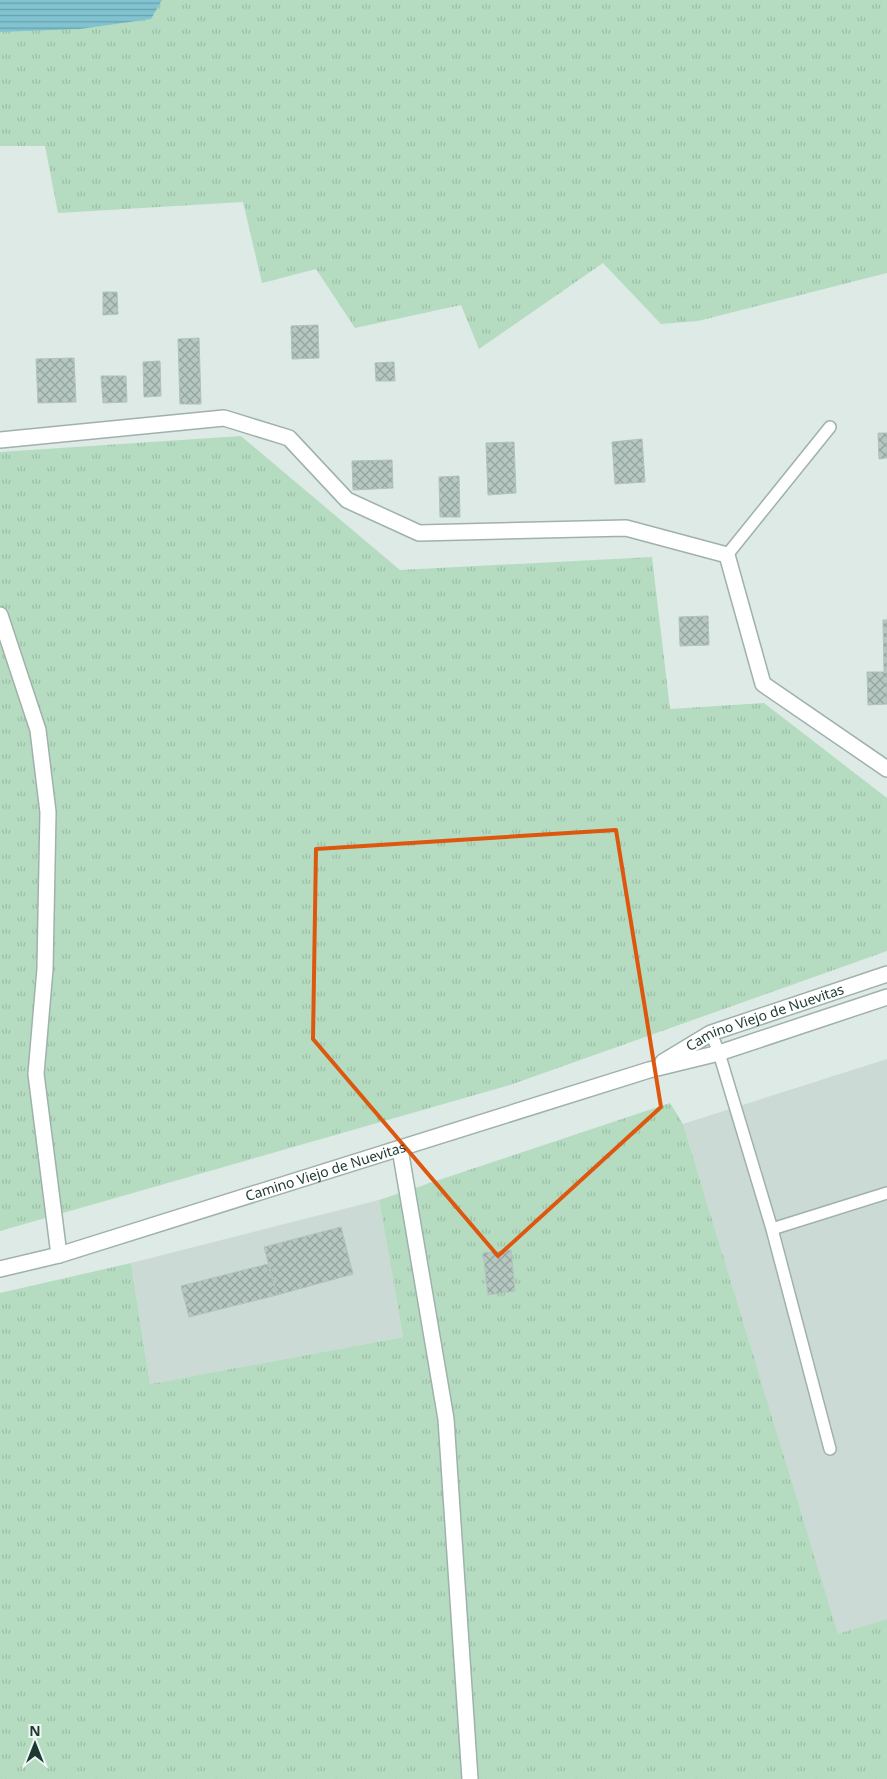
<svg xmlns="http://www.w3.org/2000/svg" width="887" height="1779" font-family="'Noto Sans',sans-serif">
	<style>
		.built { fill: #cbdad4 }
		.grass { fill: url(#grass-tufts) }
		.water { fill: url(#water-rules) }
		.building { fill: url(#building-cross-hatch); stroke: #b0c3bc }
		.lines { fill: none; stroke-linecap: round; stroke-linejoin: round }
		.lane-casing { stroke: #a0b1ac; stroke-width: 14 }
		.street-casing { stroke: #a0b1ac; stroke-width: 18 }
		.lane { stroke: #fff; stroke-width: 11 }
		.street { stroke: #fff; stroke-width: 15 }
		.marked { fill: none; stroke: #de570e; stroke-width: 4; stroke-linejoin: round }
		.labels { text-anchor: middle; stroke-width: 4; stroke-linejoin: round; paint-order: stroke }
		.street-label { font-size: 14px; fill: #1e3933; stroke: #edf7f2 }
	</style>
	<defs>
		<pattern id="grass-tufts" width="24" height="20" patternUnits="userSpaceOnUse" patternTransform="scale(1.25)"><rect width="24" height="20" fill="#b5dcc1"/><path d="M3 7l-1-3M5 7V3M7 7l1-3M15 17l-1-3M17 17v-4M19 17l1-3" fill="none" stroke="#9bbea6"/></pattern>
		<pattern id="water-rules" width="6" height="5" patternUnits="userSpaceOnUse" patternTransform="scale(1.25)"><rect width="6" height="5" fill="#82c3d2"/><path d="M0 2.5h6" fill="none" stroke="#6a9fab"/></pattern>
		<pattern id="building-cross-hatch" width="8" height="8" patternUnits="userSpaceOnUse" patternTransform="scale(1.25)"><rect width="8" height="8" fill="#b6c7c1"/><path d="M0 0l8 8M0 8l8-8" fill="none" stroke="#93a39d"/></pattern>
	</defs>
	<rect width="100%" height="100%" fill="#ddeae5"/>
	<path class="built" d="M887 1059V1619L838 1635 683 1124Z
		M379 1200 403 1337 150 1384 131 1263Z"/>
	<path class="grass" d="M0 0H887V273L698 321 661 324 603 263 479 349 461 305 355 328 316 269 262 283 243 202 58 213 45 146H0Z
		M241 436 400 570 652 557 670 709 764 703 887 798V951L510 1085 0 1231V452Z
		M670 1103 683 1124 838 1634 887 1619V1779H0V1293L131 1263 150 1384 403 1337 379 1200Z"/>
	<path class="water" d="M0 0H162L151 19 80 29 0 32Z"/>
	<path class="building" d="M103 292H117L118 314 103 315Z
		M318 325 319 358 292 359 291 326Z
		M199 338 201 404H180L178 339Z
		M74 358 76 402 38 403 36 359Z
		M160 361 161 396 144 397 143 362Z
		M394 362 395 381H376L375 363Z
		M101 376H126L127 402 103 403Z
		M878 433H887V458L879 459Z
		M642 439 645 482 615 484 612 442Z
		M514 442 516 493 488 495 486 443Z
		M392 460 393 488 353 490 352 461Z
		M459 476 460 517H440L439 477Z
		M708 616 709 645 680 646 679 617Z
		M883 620H887V704L868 705 867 672H884Z
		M341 1227 353 1274 277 1295 264 1247Z
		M511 1250 515 1291 488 1295 483 1253Z
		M268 1264 277 1295 189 1317 181 1286Z"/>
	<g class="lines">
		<g class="lane-casing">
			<path id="lane" d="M727 555 830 427
				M711 1033 719 1053 772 1229 830 1449
				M772 1229 887 1193"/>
		</g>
		<g class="street-casing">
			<g id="street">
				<path d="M0 440 224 418 289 438 347 500 419 533 626 528 727 555 763 684 887 769"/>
				<path d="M0 615 38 730 48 812 45 969 36 1074 59 1255"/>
				<path id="s1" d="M663 1062 711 1033 887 974"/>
				<path d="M400 1149 446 1419 470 1779"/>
				<path id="s2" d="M0 1269 59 1255 649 1070 719 1053 887 997"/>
			</g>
		</g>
		<use href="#lane" class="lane"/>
		<use href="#street" class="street"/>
	</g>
	<path class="marked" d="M616 830 661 1107 498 1256 313 1039 316 849Z"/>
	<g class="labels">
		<g class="street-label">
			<text dy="5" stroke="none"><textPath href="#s1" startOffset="112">Camino Viejo de Nuevitas</textPath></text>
			<text dy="5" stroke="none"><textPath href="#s2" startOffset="340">Camino Viejo de Nuevitas</textPath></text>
		</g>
	</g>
	<g transform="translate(35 1744)" stroke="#edf7f2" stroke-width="4" paint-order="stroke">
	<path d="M0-4L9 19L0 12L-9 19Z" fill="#1e3933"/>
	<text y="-8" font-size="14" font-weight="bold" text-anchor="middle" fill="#1e3933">N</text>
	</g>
</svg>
